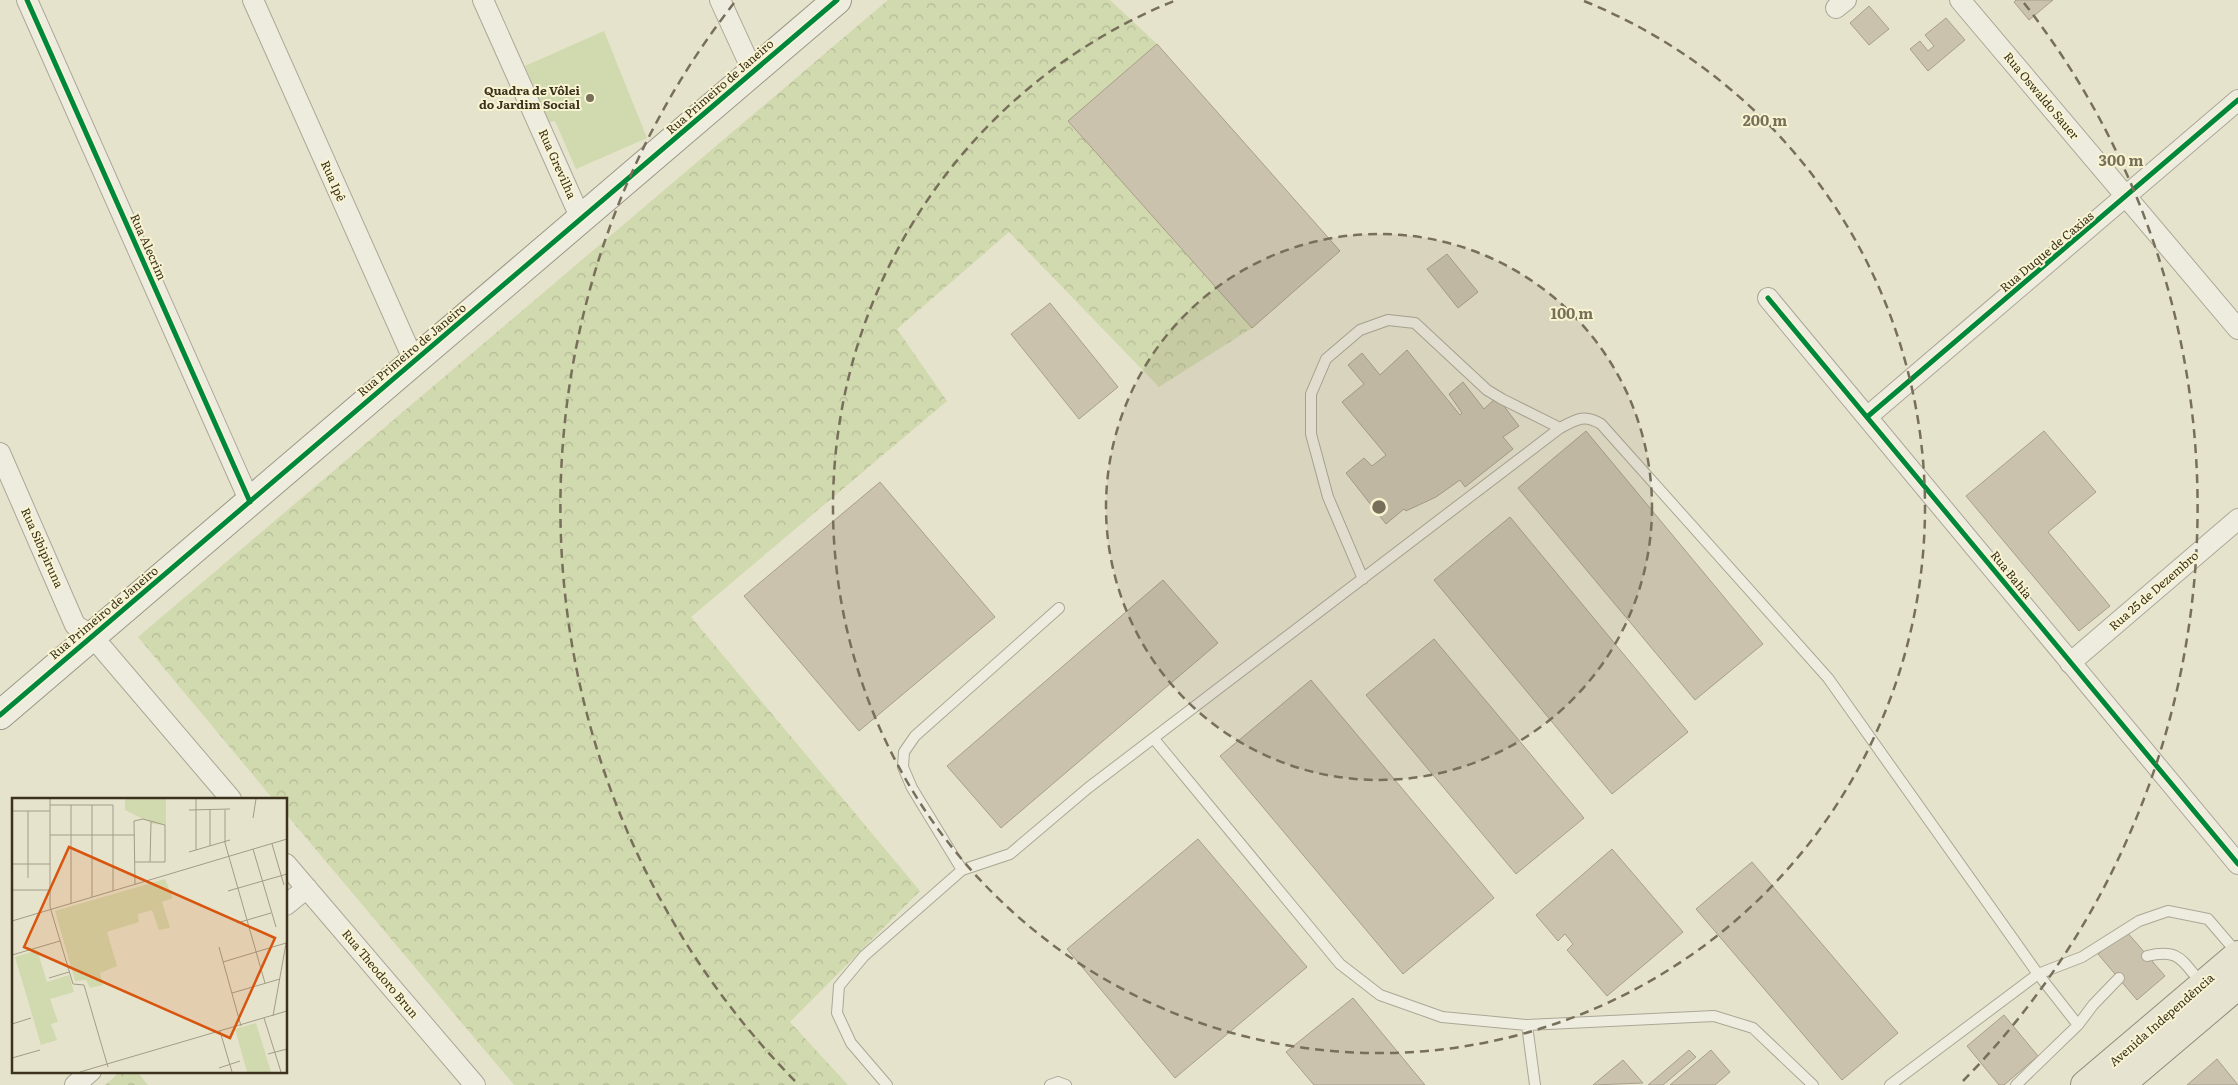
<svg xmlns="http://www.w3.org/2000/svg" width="2238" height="1085" font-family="Literata,serif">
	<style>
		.forest { fill: url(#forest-crowns) }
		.garden { fill: #d1d9ae }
		.building { fill: #cac2ad; stroke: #a79e8b }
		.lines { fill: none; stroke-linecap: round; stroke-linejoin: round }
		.lane-casing { stroke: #aba796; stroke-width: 12 }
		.street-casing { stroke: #aba796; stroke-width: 22 }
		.secondary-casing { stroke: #9b9786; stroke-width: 30 }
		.primary-casing { stroke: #918c7c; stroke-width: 30 }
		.lane { stroke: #eeecdf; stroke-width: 10 }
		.street { stroke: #eeecdf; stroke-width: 20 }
		.secondary { stroke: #eeecdf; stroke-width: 28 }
		.primary { stroke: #e6e3d0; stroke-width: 28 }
		.cycleway-casing { stroke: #f8f4d2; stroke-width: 8 }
		.cycleway { stroke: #00873e; stroke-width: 5 }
		.ring { fill: none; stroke: #786f5a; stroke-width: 2.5; stroke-dasharray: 9 6 }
		.poi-dot { fill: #786f5a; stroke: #f8f4d2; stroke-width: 2 }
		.labels { text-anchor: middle; stroke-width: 4; stroke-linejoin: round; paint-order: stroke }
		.street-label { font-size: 12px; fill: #3c311d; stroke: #f8f4d2 }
		.poi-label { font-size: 12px; font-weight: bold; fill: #3c311d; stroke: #f8f4d2; text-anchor: end }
		.inset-road { fill: none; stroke: #a29c86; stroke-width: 1 }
		.view { fill: #d7550e; fill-opacity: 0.15; stroke: #d7550e; stroke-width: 2.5 }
		.inset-edge { fill: none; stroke: #3c311d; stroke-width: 2.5 }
		.centre { fill: #786f5a; stroke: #f8f4d2; stroke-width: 2.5 }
		.ring-label { font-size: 15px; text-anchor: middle; font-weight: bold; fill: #786f5a; stroke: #f8f4d2; stroke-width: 4; stroke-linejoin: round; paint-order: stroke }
	</style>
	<defs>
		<pattern id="forest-crowns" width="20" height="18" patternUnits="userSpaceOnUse" patternTransform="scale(1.25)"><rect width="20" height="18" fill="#d1d9ae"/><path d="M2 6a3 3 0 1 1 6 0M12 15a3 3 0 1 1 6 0" fill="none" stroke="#b4bb95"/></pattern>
	</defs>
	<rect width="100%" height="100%" fill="#e6e3cc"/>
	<path class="forest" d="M888 0H1110L1157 44 1069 122 1252 328 1159 387 1009 232 897 329 947 401 691 617 920 891 790 1022 848 1085H514L286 814V799H273L138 637Z
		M121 1071H136L148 1085H105Z"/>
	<path class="garden" d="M604 31 647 138 576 169 555 121 549 122 525 66Z"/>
	<path class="building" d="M2016 0H2053L2029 20 2014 2Z
		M1869 6 1889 29 1869 45 1850 23Z
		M1946 18 1965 40 1928 71 1910 49 1920 41 1928 51 1934 46 1925 35Z
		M1157 44 1340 251 1252 328 1068 121Z
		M1447 254 1478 292 1458 308 1427 269Z
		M1050 303 1118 387 1079 419 1011 334Z
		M1407 350 1460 415 1462 413 1449 394 1463 382 1484 409 1497 397 1519 426 1503 437 1513 449 1465 487 1460 480 1436 497 1406 511 1404 509 1386 524 1346 473 1364 458 1372 466 1386 455 1342 402 1364 384 1348 365 1362 353 1380 375Z
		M1586 431 1763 644 1695 700 1518 488Z
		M2044 431 2096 492 2048 532 2110 606 2079 631 1966 496Z
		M880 482 995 617 859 731 744 596Z
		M1510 517 1688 732 1612 794 1434 580Z
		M1163 580 1218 643 1001 828 947 766Z
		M1434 639 1584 818 1516 874 1366 695Z
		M1311 680 1494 898 1403 974 1220 756Z
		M1198 839 1307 967 1175 1078 1067 949Z
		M1612 849 1683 932 1607 996 1567 950 1573 944 1565 934 1558 941 1536 915Z
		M1752 862 1898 1033 1842 1080 1696 909Z
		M2126 931 2165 976 2137 1000 2098 954Z
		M1353 998 1425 1085H1314L1286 1052Z
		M2004 1015 2038 1056 2004 1085H1999L1967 1046Z
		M1689 1050 1696 1057 1663 1085H1648Z
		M1711 1050 1730 1072 1715 1085H1670Z
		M2217 1059 2238 1085H2187Z
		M1623 1060 1643 1083 1593 1085Z"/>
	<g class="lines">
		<g class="lane-casing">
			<path id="lane" d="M1363 579 1328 497 1311 434V394L1326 359 1360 330 1388 320 1415 323 1487 390 1502 399 1560 428
				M1154 739 1340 964 1380 995 1442 1017 1527 1025 1714 1016 1753 1028 1813 1085
				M962 870 912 788 903 767 904 752 915 736 1059 608
				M2147 956C2180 948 2182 961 2202 984
				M1527 1025 1535 1085
				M887 1085 851 1043 837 1013 839 986 864 956 962 870 1010 854 1088 788 1560 428C1577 419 1584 414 1601 424L1828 678 2038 974 2078 1025
				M1050 1085 1058 1082 1066 1085
				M1890 1085 2038 974 2082 957 2139 921 2168 911 2208 919 2238 954
				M2016 1085 2078 1025 2093 1005 2119 978"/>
		</g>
		<g class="street-casing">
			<path id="street" d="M27 0 250 502
				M253 0 414 361
				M483 0 581 219
				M720 0 753 72
				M1960 0 2238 329
				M1836 8 1846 0
				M1768 298 2238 864
				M1867 417 2238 100
				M0 453 75 625 92 636 231 799
				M2070 663 2238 519
				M286 864 475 1085
				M286 905 307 888
				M75 1085 91 1071"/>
		</g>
		<g class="secondary-casing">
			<path id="secondary" d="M0 715 837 0"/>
		</g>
		<g class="primary-casing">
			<path id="primary" d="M2085 1085 2238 955
				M2120 1085 2238 985"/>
		</g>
		<use href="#lane" class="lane"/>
		<use href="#street" class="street"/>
		<use href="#secondary" class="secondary"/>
		<use href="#primary" class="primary"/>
		<g class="cycleway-casing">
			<path id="cycleway" d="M27 0 250 502
				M1768 298 2238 864
				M1867 417 2238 100
				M0 715 837 0"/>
		</g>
		<use href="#cycleway" class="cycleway"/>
	</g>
	<circle cx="1379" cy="507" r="273" fill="#786f5a" fill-opacity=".12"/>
	<g class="ring">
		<circle cx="1379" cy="507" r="273"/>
		<path d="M1584 1A546 546 0 1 1 1174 1"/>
		<path d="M795 1081A819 819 0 0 1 734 3M2024 3A819 819 0 0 1 1963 1081"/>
	</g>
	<circle class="poi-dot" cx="590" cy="98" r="5"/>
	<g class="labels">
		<g class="street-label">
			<text transform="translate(720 87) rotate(-41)" y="4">Rua Primeiro de Janeiro</text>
			<text transform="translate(2041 96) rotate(50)" y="4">Rua Oswaldo Sauer</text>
			<text transform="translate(557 164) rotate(66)" y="4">Rua Grevilha</text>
			<text transform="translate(333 181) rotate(66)" y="4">Rua Ipê</text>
			<text transform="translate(148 247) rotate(66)" y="4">Rua Alecrim</text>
			<text transform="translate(2047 252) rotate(-40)" y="4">Rua Duque de Caxias</text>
			<text transform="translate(412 350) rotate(-40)" y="4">Rua Primeiro de Janeiro</text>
			<text transform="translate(42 548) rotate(66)" y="4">Rua Sibipiruna</text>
			<text transform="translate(2011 575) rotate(51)" y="4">Rua Bahia</text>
			<text transform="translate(2154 591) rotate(-41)" y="4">Rua 25 de Dezembro</text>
			<text transform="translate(104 613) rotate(-40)" y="4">Rua Primeiro de Janeiro</text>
			<text transform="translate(380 974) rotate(50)" y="4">Rua Theodoro Brun</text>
			<text transform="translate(2162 1020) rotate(-41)" y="4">Avenida Independência</text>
		</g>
		<g class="poi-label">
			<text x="580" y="95">Quadra de Vôlei<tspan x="580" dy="14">do Jardim Social</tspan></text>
		</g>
	</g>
	<g transform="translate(12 798)">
		<rect width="275" height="275" fill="#e6e3cc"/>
		<path d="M244 225 259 274H235L223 231Z" fill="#d1d9ae"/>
		<path d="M113 1H154V27L141 26 113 12ZM153 81 161 100 150 104 158 130 147 132 140 112 126 116 127 124 95 134 105 168 88 175 91 187 78 190 74 182 63 183 43 113ZM25 152 35 184 57 177 62 194 38 201 46 224 39 226 45 242 29 247 3 159Z" fill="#d1d9ae"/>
		<path class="inset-road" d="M38 1V109L61 186 72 187 96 269M38 7H101V93M80 7V99M198 11V48M177 12 218 11M213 12V45L253 185M0 13H38M16 13V80M241 20 244 1M38 37H122M260 46 272 87M241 51 264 129M184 52V1M177 54 218 42M123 64H153V27L131 21 122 23 123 86M138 64 139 24M0 66H38M0 92H38M216 93 275 76M59 105V7M0 123 275 41M225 125 259 115M207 149 229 228M0 157 48 143M211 164 274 145M37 180 57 174M220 195 268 181M261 218 275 140M252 220 269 274M0 226 19 220M208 233 220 274M256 256 275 251M0 260 28 252M207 270 228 263M68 274 275 213"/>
		<path class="view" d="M57 49 263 140 218 240 12 149Z"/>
		<rect width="275" height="275" class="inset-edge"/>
	</g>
	<circle cx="1379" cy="507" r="8" class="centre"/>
	<g class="ring-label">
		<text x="1765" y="126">200 m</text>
		<text x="2121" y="166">300 m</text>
		<text x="1572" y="319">100 m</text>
	</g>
</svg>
